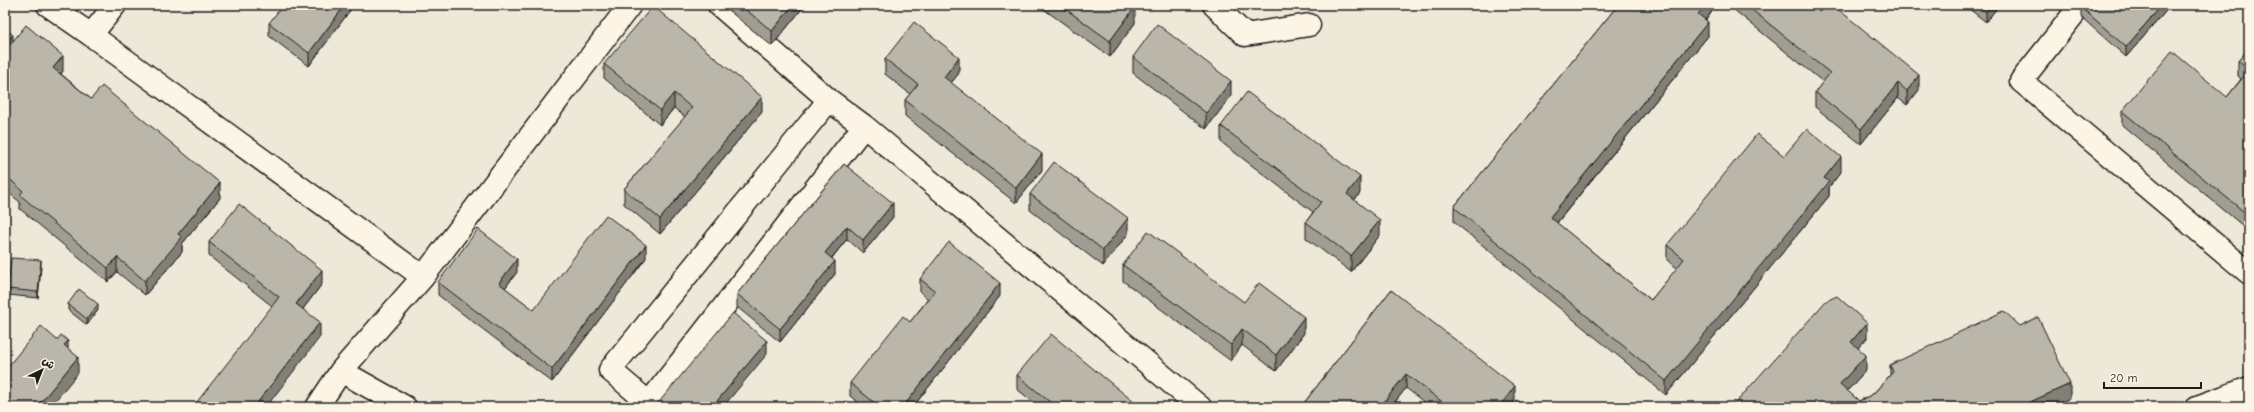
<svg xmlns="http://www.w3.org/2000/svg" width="2254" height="412" font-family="'Comic Neue','Playpen Sans Arabic',sans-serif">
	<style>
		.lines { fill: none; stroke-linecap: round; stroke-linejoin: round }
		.street-casing { stroke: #1c1c1c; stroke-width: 25 }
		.street { stroke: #fcf5e5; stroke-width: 22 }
		.wall { fill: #a09d92; stroke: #1c1c1c }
		.shaded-wall { fill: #827f77; stroke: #1c1c1c }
		.building { fill: #bab6aa; stroke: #1c1c1c }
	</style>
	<rect width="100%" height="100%" fill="#eee8d9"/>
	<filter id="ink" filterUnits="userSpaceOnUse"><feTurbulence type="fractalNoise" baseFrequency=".025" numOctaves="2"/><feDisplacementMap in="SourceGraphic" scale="8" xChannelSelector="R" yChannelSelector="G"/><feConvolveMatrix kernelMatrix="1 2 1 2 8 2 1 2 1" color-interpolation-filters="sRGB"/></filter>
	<g filter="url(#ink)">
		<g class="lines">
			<g class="street-casing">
				<path id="street" d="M48 5 91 35
					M115 5 91 35 423 277
					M719 5 829 100 864 126 649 403 610 370 829 100
					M1214 5 1245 35 1309 25
					M2081 5 2021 81 2249 273
					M864 126 1200 407
					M341 371 405 407
					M317 407 341 371 423 277 630 5
					M2197 407 2249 388"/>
			</g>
			<use href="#street" class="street"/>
		</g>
		<path class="wall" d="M354 5 309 66 269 36V23Z
			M722 5H805L772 46Z
			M1038 5H1131L1135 23 1110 57Z
			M1618 5H1717L1706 20 1708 36 1557 223 1651 300 1677 268 1667 260V245L1784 156 1841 172 1829 187V196L1666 395 1454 222V207Z
			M1728 5H1833L1919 90 1907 105 1898 98 1861 144 1815 107V92L1823 82Z
			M1964 5H1999L1986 22Z
			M2171 5 2126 57 2081 17V7Z
			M5 28 13 42 63 71 61 74 91 99 220 198 182 244V252L145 295 117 272 108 282 20 209V202L5 190Z
			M2249 48V231L2122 125V111L2227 97 2241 79 2238 76V61Z
			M1133 57 1231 96 1206 129 1133 73Z
			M885 59 959 73 951 83 1042 170 1016 203 905 116V100L910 94 885 74Z
			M604 64 762 112 660 234 624 204V189L685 117 674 108 660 125 604 78Z
			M1221 126 1360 193 1354 200 1380 235 1351 272 1306 238V222L1313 212 1221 142Z
			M844 164 893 217 863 253 847 239 832 258 835 274 780 342 737 307V294Z
			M1030 194 1128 234 1103 266 1030 210Z
			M209 242 322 284 303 309 320 337 272 306 209 256Z
			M646 258 552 382 438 295V282L517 272 505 288 534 310Z
			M1123 265 1244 302 1304 333 1276 371 1242 345 1231 361 1123 281Z
			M41 266 38 298 8 295V289Z
			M920 279 1000 296 913 407H864L850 396V383L910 322 928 299 920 292Z
			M1391 290 1515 400 1510 407H1430L1406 388 1391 407H1301Z
			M68 304 98 310 87 325 68 310Z
			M1867 338 1858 348 1866 370 1847 391 1859 401 1873 394 1890 375V365L2070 398 2051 407H1732Z
			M1017 375 1140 407H1039L1017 389Z"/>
		<path class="shaded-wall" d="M345 5H354L309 66V53Z
			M793 5H805L772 46V31Z
			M1706 5H1717L1698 29V14Z
			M1991 5H1999L1986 22V12Z
			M2162 5H2171L2126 57V47Z
			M1135 7V23L1110 57V41Z
			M1708 22V36L1550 231V217Z
			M13 35V45L5 54V44Z
			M63 56V71L53 83V68Z
			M959 57V73L944 92V77Z
			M1919 75V90L1907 105V91Z
			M1231 81V96L1206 129V113Z
			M1898 83V98L1861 144V129Z
			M674 93V108L660 125V110Z
			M762 97V112L660 234V219Z
			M1042 154V170L1016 203V188Z
			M1841 157V172L1829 187V196L1666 395V381L1824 178Z
			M1360 177V193L1347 210V194Z
			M220 183V198L182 244V252L145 295V281L178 234Z
			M893 203V217L863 253V240Z
			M1128 218V234L1103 266V250Z
			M1380 220V235L1351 272V256Z
			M847 226V239L825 266V253Z
			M646 245V258L552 382V369Z
			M117 257V272L108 282V268Z
			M517 259V272L499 296V283Z
			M41 260V266L38 298V292Z
			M835 261V274L780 342V329Z
			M322 270V284L296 318V304Z
			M1000 283V296L913 407H903Z
			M98 304V310L87 325V319Z
			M1304 317V333L1276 371V355Z
			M320 322V337L266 407H254Z
			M1867 323V338L1851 356V342Z
			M1242 329V345L1231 361V345Z
			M68 341V357L64 345Z
			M767 341V354L723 407H712Z
			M1866 355V370L1840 399V384Z
			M78 357V373L50 407H37Z
			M1406 374V388L1391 407H1380Z
			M2070 384V398L2051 407H2019Z
			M1515 386V400L1510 407H1499Z"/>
		<path class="building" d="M283 5H345L309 53 269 23Z
			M740 5H793L772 31Z
			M1060 5H1131L1135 7 1110 41Z
			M1618 5H1706L1698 14 1708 22 1550 217 1651 300 1684 259 1667 245 1757 134 1784 156 1807 129 1841 157 1824 178 1829 182 1666 381 1454 207Z
			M1746 5H1833L1919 75 1907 91 1898 83 1861 129 1815 92 1830 73Z
			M1977 5H1991L1986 12Z
			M2083 5H2162L2126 47 2081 7Z
			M653 6 762 97 660 219 624 189 692 108 674 93 660 110 604 64Z
			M914 22 959 57 944 77 1042 154 1016 188 905 100 918 84 885 59Z
			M1157 24 1231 81 1206 113 1133 57Z
			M26 25 63 56 53 68 91 99 102 86 220 183 178 234 182 237 145 281 117 257 108 268 20 195 23 191 5 175V51Z
			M5 28 13 35 5 44Z
			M2249 48V216L2122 111 2172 51 2227 97 2249 70 2238 61Z
			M1247 92 1360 177 1347 194 1380 220 1351 256 1306 222 1321 202 1221 126Z
			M1054 162 1128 218 1103 250 1030 194Z
			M844 164 893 203 863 240 847 226 825 253 835 261 780 329 737 294Z
			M239 204 322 270 296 304 320 322 254 407H193L279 297 209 242Z
			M606 215 646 245 552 369 438 282 478 229 517 259 499 283 534 310Z
			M1148 231 1244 302 1259 283 1304 317 1276 355 1242 329 1231 345 1123 265Z
			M949 242 1000 283 903 407H880L850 383 903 316 910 322 935 291 920 279Z
			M11 258 41 260 38 292 8 289Z
			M79 289 98 304 87 319 68 304Z
			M1391 290 1515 386 1499 407H1449L1406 374 1380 407H1301Z
			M1837 296 1867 323 1851 342 1866 355 1840 384 1859 401 1873 394 1893 372 1890 365 2004 311 2020 326 2038 317 2070 384 2019 407H1732L1826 301Z
			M733 313 767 341 712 407H655Z
			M41 326 57 340 61 335 68 341 64 345 78 357 37 407H5V370Z
			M1051 334 1140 407H1056L1017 375Z
			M1518 400 1525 407H1512Z
			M846 401 854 407H841Z
			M348 403 354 407H345Z"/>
	</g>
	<rect width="2254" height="412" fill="none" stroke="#fcf5e5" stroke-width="20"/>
	<rect x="10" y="10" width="2234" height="392" fill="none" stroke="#1c1c1c" stroke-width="1.5" filter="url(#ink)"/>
	<g transform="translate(42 370) rotate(43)" stroke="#fcf5e5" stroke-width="3" paint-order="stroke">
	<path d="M0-3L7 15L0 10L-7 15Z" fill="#1c1c1c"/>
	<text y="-6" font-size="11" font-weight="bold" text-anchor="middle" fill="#1c1c1c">ش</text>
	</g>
	<path d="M2104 382v6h97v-6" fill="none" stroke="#1c1c1c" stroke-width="2"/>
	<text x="2110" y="382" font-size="12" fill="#1c1c1c" stroke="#fcf5e5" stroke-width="3" paint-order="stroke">20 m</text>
</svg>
